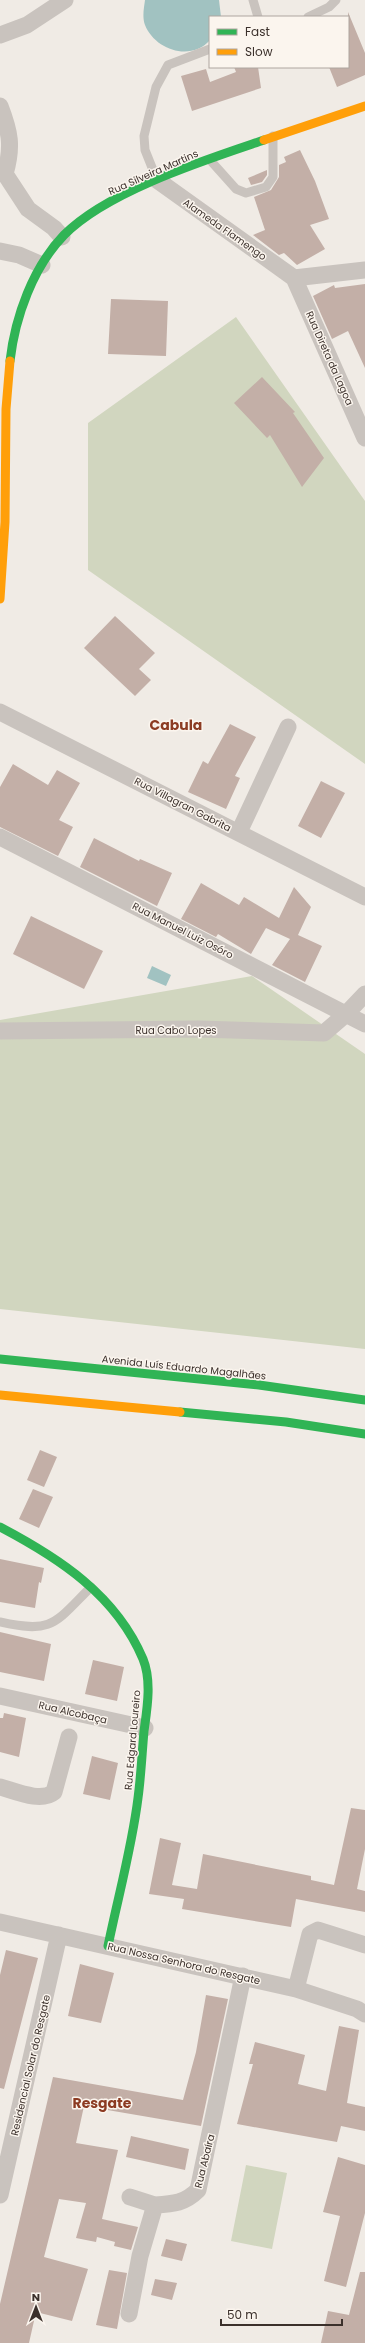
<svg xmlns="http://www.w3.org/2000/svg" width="365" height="2343" font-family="Poppins,sans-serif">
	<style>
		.green { fill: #d1d6bf }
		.water { fill: #a1c2c1 }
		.building { fill: #c3afa7 }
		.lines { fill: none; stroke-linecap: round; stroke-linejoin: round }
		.lane { stroke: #c9c3be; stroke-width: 9 }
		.street { stroke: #c9c3be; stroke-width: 17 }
		.fast { stroke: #30b455; stroke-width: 9 }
		.slow { stroke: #ff9f0a; stroke-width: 9 }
		.labels { text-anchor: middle; stroke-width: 3; stroke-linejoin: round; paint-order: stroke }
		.street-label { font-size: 10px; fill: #3b302b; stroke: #fbf5ee }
		.district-label { font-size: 14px; font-weight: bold; fill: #8c3b22; stroke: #fbf5ee }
	</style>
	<rect width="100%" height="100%" fill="#f0ebe5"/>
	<path class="green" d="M236 317 365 501V764L88 570V423Z
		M252 976 365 1054V1349L0 1309V1020Z
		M246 2165 287 2173 272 2249 231 2241Z"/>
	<path class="water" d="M145 0H219L221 17H210V40C191 62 155 50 145 25 142 17 144 8 145 0Z
		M152 966 171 975 166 986 147 978Z"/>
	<path class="building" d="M348 12 365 53V75L337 87 329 67H348Z
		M234 67H258L261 88 192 111 181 76 206 69 210 82 236 72Z
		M300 150 315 181 329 219 310 225 325 249 297 265 284 253 279 255 253 235 265 230 254 197 271 190 279 177V165L286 162 284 157Z
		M267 170V175L262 182 251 185 248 178Z
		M365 284V368L348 331 332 339 313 296 334 285 335 288Z
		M111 299 168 301 166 356 108 354Z
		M262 377 295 412 293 413 324 458 302 487 270 435 267 438 234 403Z
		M115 616 155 653 139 669 151 680 135 696 84 648Z
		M230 724 256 737 235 776 240 778 226 809 188 792 203 761 208 764Z
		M13 764 48 785 57 770 80 783 59 820 73 827 58 856 0 827V787Z
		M321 781 345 793 321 838 298 826Z
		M94 838 139 861 140 859 172 873 157 906 80 867Z
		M201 883 239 905 244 897 279 918 294 887 311 907 298 935 322 946 305 982 272 965 290 939 266 928 251 954 218 934 216 937 181 919Z
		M31 916 103 951 84 989 13 954Z
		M40 1450 57 1457 44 1487 27 1480Z
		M33 1489 53 1497 39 1528 19 1519Z
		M0 1559 44 1568 41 1583 39 1582 35 1608 0 1602Z
		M0 1632 51 1644 44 1681 0 1672Z
		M93 1660 124 1667 117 1701 85 1694Z
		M4 1713 26 1718 19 1757 0 1752V1718H3Z
		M92 1756 118 1763 110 1800 83 1794Z
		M351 1808 365 1810V1849L357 1889 365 1891V1912L296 1899 291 1927 182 1909 184 1899 149 1894 160 1838 181 1843 172 1885 197 1889 203 1854 311 1876V1880L334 1885Z
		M6 1950 38 1958 4 2089 0 2088V1975Z
		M80 1964 114 1973 101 2023 68 2016Z
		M206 1995 228 1999 201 2126 84 2106 76 2143 118 2150 102 2219 138 2227 131 2250 114 2246 115 2242 97 2237 96 2242 76 2238 86 2203 59 2199 44 2257 88 2269 72 2321 36 2312 29 2343H0V2304L53 2077 183 2100 196 2052Z
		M339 2026 359 2030 347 2103 365 2107V2131L341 2126 337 2142 237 2124 253 2064H249L255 2042 305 2055 298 2084 326 2091Z
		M131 2136 189 2149 185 2170 126 2157Z
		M338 2157 365 2165V2213L346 2287 324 2281 340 2216 323 2212Z
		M166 2239 187 2244 182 2261 161 2256Z
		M109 2270 127 2273 117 2329 96 2325Z
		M360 2272H365V2343H321L328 2311 349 2315Z
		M155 2279 177 2283 172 2300 151 2295Z"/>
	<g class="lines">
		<path class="lane" d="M253 0 258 17
			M308 17 329 7 336 0
			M210 160 236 189 246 193 266 187 273 177V136
			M157 180 145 150 144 136 156 87 168 65 210 49
			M0 1622C53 1634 55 1623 91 1587"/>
		<path class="street" d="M0 35 27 25 65 0
			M0 106C10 132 13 146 5 174L28 209 54 228 62 237
			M157 180 294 278
			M0 251 19 255 42 265
			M294 278 365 438
			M294 278 365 270
			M0 712 365 897
			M239 832 288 727
			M0 837 365 1024
			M0 1031 199 1029 324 1033 346 1014 365 994
			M0 1696 145 1728
			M0 1787C15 1791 41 1803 54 1792L69 1737
			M0 1922 296 1989 357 2009 365 2014
			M296 1989 310 1934 318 1930 365 1945
			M0 2195 59 1935
			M130 2197 155 2205
			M129 2314 140 2256 155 2205C174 2204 185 2203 198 2190L243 1976"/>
		<path class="fast" d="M10 361C15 317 33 267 64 235 107 191 205 160 264 140
			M0 1359 259 1385 365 1400
			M180 1412 286 1422 365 1434
			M0 1527C59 1558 116 1595 143 1659 152 1681 147 1709 144 1731 142 1753 141 1776 138 1798 132 1847 118 1897 108 1946"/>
		<path class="slow" d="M264 140 365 106
			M0 599 5 522 6 409 10 361
			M0 1395 180 1412"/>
	</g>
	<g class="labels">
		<g class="street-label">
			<text transform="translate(153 172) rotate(-24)" y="4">Rua Silveira Martins</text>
			<text transform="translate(225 229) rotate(35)" y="4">Alameda Flamengo</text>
			<text transform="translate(330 358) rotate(66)" y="4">Rua Direta da Lagoa</text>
			<text transform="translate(183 804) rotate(27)" y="4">Rua Villagran Gabrita</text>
			<text transform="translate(183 930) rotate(27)" y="4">Rua Manuel Luiz Osóro</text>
			<text x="176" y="1034">Rua Cabo Lopes</text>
			<text transform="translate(184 1367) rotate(6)" y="4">Avenida Luís Eduardo Magalhães</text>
			<text transform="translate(73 1712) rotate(13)" y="4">Rua Alcobaça</text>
			<text transform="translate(132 1740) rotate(-85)" y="4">Rua Edgard Loureiro</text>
			<text transform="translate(184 1963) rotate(13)" y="4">Rua Nossa Senhora do Resgate</text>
			<text transform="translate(30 2065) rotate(-77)" y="4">Residencial Solar do Resgate</text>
			<text transform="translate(204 2161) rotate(-76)" y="4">Rua Abaíra</text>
		</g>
		<g class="district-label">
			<text x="176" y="730">Cabula</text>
			<text x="102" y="2108">Resgate</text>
		</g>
	</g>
	<rect x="209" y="16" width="140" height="52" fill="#fbf5ee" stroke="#aea6a0"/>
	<rect x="217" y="29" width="20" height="6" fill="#30b455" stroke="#aea6a0"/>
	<text x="245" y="36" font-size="12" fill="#3b302b">Fast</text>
	<rect x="217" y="49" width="20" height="6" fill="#ff9f0a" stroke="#aea6a0"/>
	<text x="245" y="56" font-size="12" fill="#3b302b">Slow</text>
	<g transform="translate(36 2307)" stroke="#fbf5ee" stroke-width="3" paint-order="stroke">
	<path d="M0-3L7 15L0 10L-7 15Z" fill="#3b302b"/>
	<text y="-6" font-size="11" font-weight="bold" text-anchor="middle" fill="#3b302b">N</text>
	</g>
	<path d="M221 2319v6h121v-6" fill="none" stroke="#3b302b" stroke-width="2"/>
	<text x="227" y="2319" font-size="12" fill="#3b302b" stroke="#fbf5ee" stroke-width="3" paint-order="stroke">50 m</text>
</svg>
